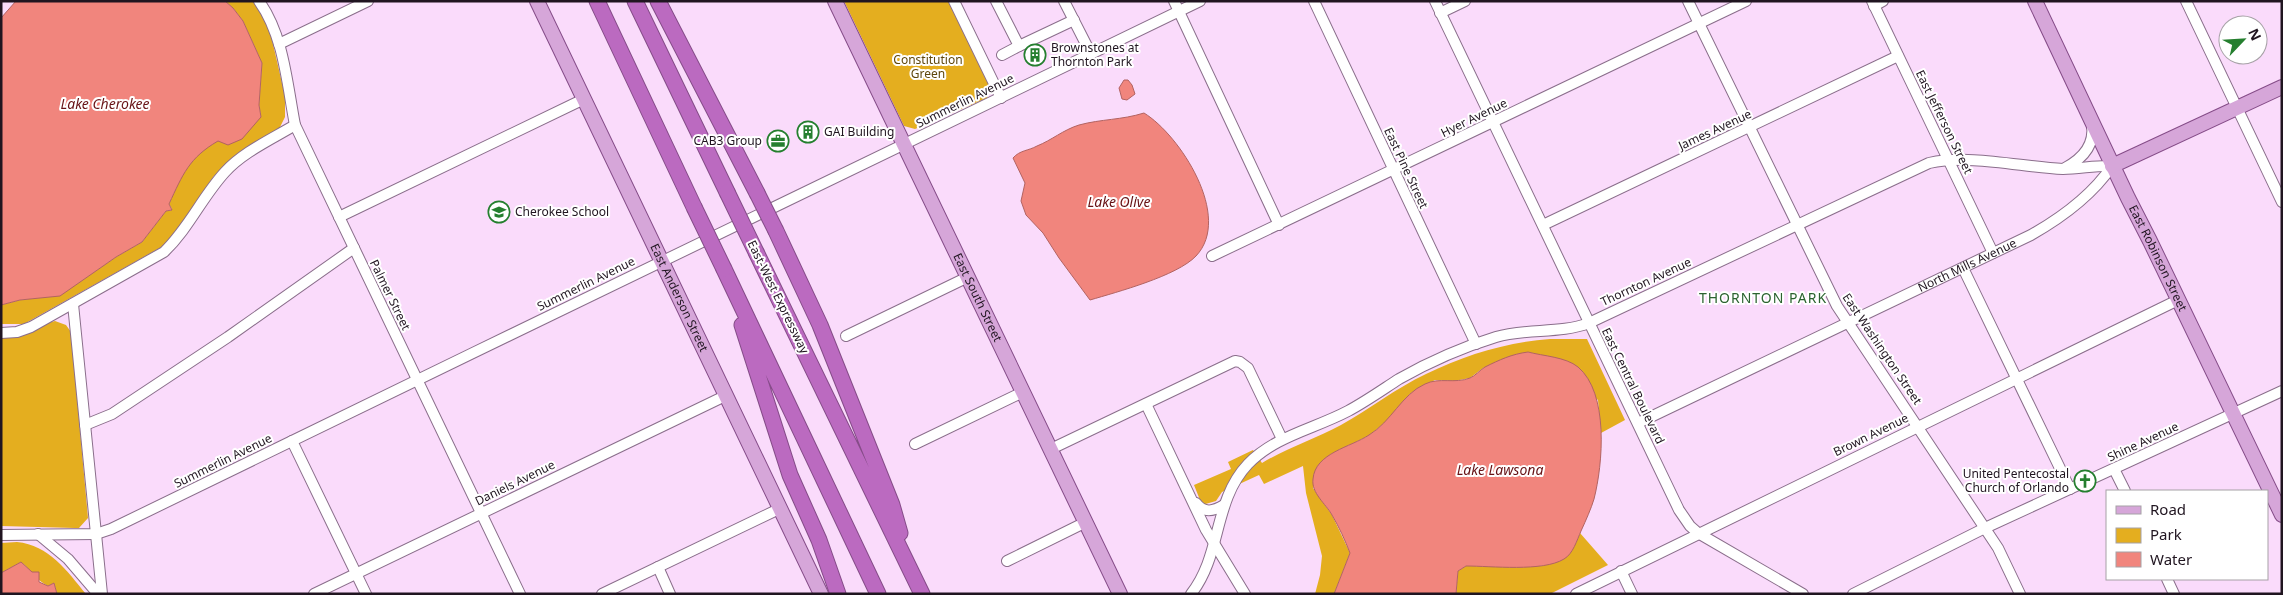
<svg xmlns="http://www.w3.org/2000/svg" width="2283" height="595" font-family="'Noto Sans',sans-serif">
	<style>
		.green { fill: #e4ae1f }
		.water { fill: #f1857d; stroke: #b26361 }
		.lines { fill: none; stroke-linecap: round; stroke-linejoin: round }
		.minor-casing { stroke: #8a6e8b; stroke-width: 12 }
		.major-casing { stroke: #854c88; stroke-width: 16 }
		.highway-casing { stroke: #854c88; stroke-width: 17 }
		.minor { stroke: #fff; stroke-width: 10 }
		.major { stroke: #d6a6d9; stroke-width: 14 }
		.highway { stroke: #bb6ac0; stroke-width: 15 }
		.highway-bridge-casing { stroke: #854c88; stroke-width: 17; stroke-linecap: butt }
		.highway-bridge { stroke: #bb6ac0; stroke-width: 15 }
		.labels { text-anchor: middle; stroke-width: 4; stroke-linejoin: round; paint-order: stroke }
		.poi-label { font-size: 12px; fill: #201520; stroke: #fff; text-anchor: start }
		.park-label { font-size: 12px; fill: #5f470c; stroke: #fff }
		.street-label { font-size: 12px; fill: #201520; stroke: #fff }
		.water-label { font-size: 14px; font-style: italic; fill: #671215; stroke: #fff }
		.neighbourhood-label { font-size: 14px; letter-spacing: 1px; fill: #2b632f; stroke: #fff }
	</style>
	<rect width="100%" height="100%" fill="#fadbfb"/>
	<path class="green" d="M225 1H253L260 9 270 31 285 96V117L279 129 231 160 214 176 167 244 24 324H1V305L20 300 60 295 116 257 142 242 166 211H170L172 209 169 204C174 193 178 181 184 171 199 145 235 131 261 117L259 105 262 63 243 21 233 8Z
		M844 1H949L989 84 990 88 987 98 915 129 904 126Z
		M55 321 66 325 71 332 88 518 79 528H75L1 526V337Z
		M1550 339H1587L1625 420 1601 433 1598 400 1546 357 1528 352 1483 368 1470 378 1454 381 1435 380 1411 393 1389 419 1370 435 1331 454 1313 488 1332 515 1350 553 1334 594H1315L1320 575 1322 556 1306 493 1303 466 1264 484 1259 475 1222 492 1216 501 1202 505 1194 485 1231 469 1228 462 1253 450 1262 463C1287 448 1315 439 1341 425 1370 409 1396 388 1426 374 1465 355 1507 342 1550 339Z
		M1580 533 1608 565 1550 594H1456L1458 571 1466 566H1542L1575 544Z
		M17 542C49 545 67 571 86 594H57L54 583 48 586C37 581 31 570 21 562L1 573V543Z"/>
	<path class="water" d="M16 1H225L233 8 243 21 262 63 259 105 261 117 242 139 228 145 218 141C189 158 183 174 169 204L172 210 166 211 142 242 116 257 60 296 20 300 1 305V18Z
		M1124 80H1128L1132 85 1135 94 1127 100 1122 99 1119 88Z
		M1144 113C1180 135 1233 217 1196 256 1177 276 1117 292 1090 300L1059 258 1043 233 1026 215 1021 201 1025 183 1013 158C1020 150 1028 151 1037 146 1052 140 1063 130 1079 125 1101 119 1122 120 1144 113Z
		M1528 352C1543 356 1566 357 1578 367 1609 393 1603 464 1594 499 1591 509 1586 520 1581 531 1577 540 1573 554 1564 559 1543 572 1491 566 1466 566L1458 571 1456 594H1334L1350 553C1345 540 1339 527 1332 515 1326 504 1311 493 1313 479 1315 453 1351 447 1369 435 1391 422 1402 394 1425 384 1439 377 1455 384 1470 378 1475 376 1480 370 1485 367 1499 360 1512 354 1528 352Z
		M21 562 32 572H39V582L48 586 54 583 57 594H1V573Z"/>
	<g class="lines">
		<g class="minor-casing">
			<g id="minor">
				<path d="M259 1C284 36 287 84 295 125L520 594"/>
				<path d="M954 1 1001 98"/>
				<path d="M996 1 1019 46 1074 20"/>
				<path d="M1064 1 1091 54"/>
				<path d="M1174 1 1279 225"/>
				<path d="M1314 1 1476 344"/>
				<path d="M1435 1 1679 510 1690 526 1698 533 1803 594"/>
				<path d="M1688 1 1837 306 1998 548 2020 594"/>
				<path d="M1872 1 1993 253"/>
				<path d="M2186 1 2282 202"/>
				<path d="M1874 6 1883 1"/>
				<path d="M1440 13 1465 1"/>
				<path d="M279 44 368 1"/>
				<path d="M1002 55 1019 46"/>
				<path d="M2065 168C2082 159 2095 146 2092 125"/>
				<path d="M339 217 584 99"/>
				<path d="M1543 225 1898 56"/>
				<path d="M1212 256 1746 1"/>
				<path d="M1963 268 2070 489"/>
				<path d="M73 304 102 594"/>
				<path d="M1 333 17 332 31 327 164 252C189 228 202 197 225 172 243 152 272 139 295 125"/>
				<path d="M846 336 968 277"/>
				<path d="M1146 404 1206 530 1245 594"/>
				<path id="s1" d="M1638 423 2031 235C2061 218 2093 194 2112 166"/>
				<path d="M85 425 112 414 228 337 354 248"/>
				<path d="M292 441 366 594"/>
				<path d="M915 444 1023 392"/>
				<path d="M1051 449 1235 361 1240 362 1248 368 1282 439"/>
				<path d="M2114 469 2125 491"/>
				<path d="M1196 503C1204 514 1214 511 1224 505"/>
				<path d="M38 534 68 559 98 594"/>
				<path d="M1 535 96 534 111 529C474 353 836 175 1200 1"/>
				<path d="M1007 561 1086 522"/>
				<path d="M658 567 670 594"/>
				<path d="M1621 571 1632 594"/>
				<path d="M2167 579 2174 594"/>
				<path d="M314 594 727 395"/>
				<path d="M602 594 781 508"/>
				<path d="M1191 594C1222 555 1213 501 1248 464 1275 436 1314 429 1348 411 1365 402 1382 390 1399 379 1429 362 1463 347 1496 337 1527 328 1560 334 1589 323L1929 163C1971 154 2021 167 2063 169 2080 169 2096 165 2112 166"/>
				<path d="M1576 594 2178 300"/>
				<path d="M1853 594 1985 528 2282 391"/>
			</g>
		</g>
		<g class="major-casing">
			<g id="major">
				<path id="s2" d="M537 1 821 594"/>
				<path id="s3" d="M835 1 1120 594"/>
				<path id="s4" d="M2035 1 2128 198 2150 241 2282 515"/>
				<path d="M2112 166 2282 87"/>
			</g>
		</g>
		<g class="highway-casing">
			<path id="highway" d="M597 1 694 207
				M635 1 727 192
				M658 1 757 193
				M776 231 820 325 892 505 900 533
				M757 254 922 594
				M724 269 878 594
				M742 325 790 475 819 540 838 594"/>
		</g>
		<use href="#minor" class="minor"/>
		<use href="#major" class="major"/>
		<use href="#highway" class="highway"/>
		<g class="highway-bridge-casing">
			<path id="highway-bridge" d="M727 192 757 254
				M757 193 776 231
				M694 207 724 269"/>
		</g>
		<use href="#highway-bridge" class="highway-bridge"/>
	</g>
	<defs>
		<g id="building-ring" transform="scale(1.125)"><circle r="9.5" fill="#fff" stroke="#257f2f" stroke-width="1.5"/><path d="M-4-6H4V6H1V3H-1V6H-4ZM-2.5-4.3h1.7v1.8h-1.7ZM.8-4.3h1.7v1.8H.8ZM-2.5-1h1.7V.8h-1.7ZM.8-1h1.7V.8H.8Z" fill="#257f2f"/></g>
		<g id="office-ring" transform="scale(1.125)"><circle r="9.5" fill="#fff" stroke="#257f2f" stroke-width="1.5"/><path d="M-6-3h4V-5.5h4V-3h4V5H-6ZM-1-4.5V-3h2v-1.5ZM-6 0V1H6V0Z" fill="#257f2f"/></g>
		<g id="school-ring" transform="scale(1.125)"><circle r="9.5" fill="#fff" stroke="#257f2f" stroke-width="1.5"/><path d="M0-5L7-2L0 1L-7-2ZM-4 1L0 2.5L4 1V4Q0 6-4 4Z" fill="#257f2f"/></g>
		<g id="church-ring" transform="scale(1.125)"><circle r="9.5" fill="#fff" stroke="#257f2f" stroke-width="1.5"/><path d="M-1.2-6h2.4v3.5h3.3v2.4h-3.3V6h-2.4V-.1h-3.3v-2.4h3.3Z" fill="#257f2f"/></g>
	</defs>
	<g fill-rule="evenodd">
		<use href="#building-ring" x="1035" y="55"/>
		<use href="#building-ring" x="808" y="132"/>
		<use href="#office-ring" x="778" y="141"/>
		<use href="#school-ring" x="499" y="212"/>
		<use href="#church-ring" x="2085" y="481"/>
	</g>
	<g class="labels">
		<g class="poi-label">
			<text x="1051" y="52">Brownstones at<tspan x="1051" dy="14">Thornton Park</tspan></text>
			<text x="824" y="136">GAI Building</text>
			<text x="762" y="145" text-anchor="end">CAB3 Group</text>
			<text x="515" y="216">Cherokee School</text>
			<text x="2069" y="478" text-anchor="end">United Pentecostal<tspan x="2069" dy="14">Church of Orlando</tspan></text>
		</g>
		<g class="park-label">
			<text x="928" y="64">Constitution<tspan x="928" dy="14">Green</tspan></text>
		</g>
		<g class="street-label">
			<text transform="translate(965 101) rotate(-26)" y="4">Summerlin Avenue</text>
			<text transform="translate(1474 118) rotate(-26)" y="4">Hyer Avenue</text>
			<text transform="translate(1944 122) rotate(64)" y="4">East Jefferson Street</text>
			<text transform="translate(1715 130) rotate(-25)" y="4">James Avenue</text>
			<text transform="translate(1406 168) rotate(65)" y="4">East Pine Street</text>
			<text dy="4" stroke="none"><textPath href="#s4" startOffset="285">East Robinson Street</textPath></text>
			<text dy="4" stroke="none"><textPath href="#s1" startOffset="365">North Mills Avenue</textPath></text>
			<text transform="translate(1646 282) rotate(-25)" y="4">Thornton Avenue</text>
			<text transform="translate(586 284) rotate(-26)" y="4">Summerlin Avenue</text>
			<text transform="translate(390 295) rotate(64)" y="4">Palmer Street</text>
			<text dy="4" stroke="none"><textPath href="#s2" startOffset="329">East Anderson Street</textPath></text>
			<text transform="translate(778 297) rotate(64)" y="4">East-West Expressway</text>
			<text dy="4" stroke="none"><textPath href="#s3" startOffset="329">East South Street</textPath></text>
			<text transform="translate(1882 349) rotate(56)" y="4">East Washington Street</text>
			<text transform="translate(1633 386) rotate(64)" y="4">East Central Boulevard</text>
			<text transform="translate(1871 435) rotate(-26)" y="4">Brown Avenue</text>
			<text transform="translate(2143 442) rotate(-25)" y="4">Shine Avenue</text>
			<text transform="translate(223 461) rotate(-26)" y="4">Summerlin Avenue</text>
			<text transform="translate(515 483) rotate(-26)" y="4">Daniels Avenue</text>
		</g>
		<g class="water-label">
			<text x="105" y="109">Lake Cherokee</text>
			<text x="1119" y="207">Lake Olive</text>
			<text x="1500" y="475">Lake Lawsona</text>
		</g>
		<g class="neighbourhood-label">
			<text x="1763" y="303">THORNTON PARK</text>
		</g>
	</g>
	<rect width="2283" height="595" fill="none" stroke="#201520" stroke-width="5"/>
	<rect x="2106" y="490" width="162" height="90" fill="#ffffff" stroke="#a6a1a6"/>
	<rect x="2116" y="506" width="25" height="8" fill="#d6a6d9" stroke="#a6a1a6"/>
	<text x="2150" y="515" font-size="15" fill="#201520">Road</text>
	<rect x="2116" y="528" width="25" height="15" fill="#e4ae1f" stroke="#a6a1a6"/>
	<text x="2150" y="540" font-size="15" fill="#201520">Park</text>
	<rect x="2116" y="552" width="25" height="15" fill="#f1857d" stroke="#a6a1a6"/>
	<text x="2150" y="565" font-size="15" fill="#201520">Water</text>
	<g transform="translate(2243 40) rotate(65)"><circle r="24" fill="#ffffff" stroke="#a6a1a6"/>
	<path d="M0-4L9 19L0 12L-9 19Z" fill="#257f2f"/>
	<text y="-8" font-size="14" font-weight="bold" text-anchor="middle" fill="#201520">N</text>
	</g>
</svg>
